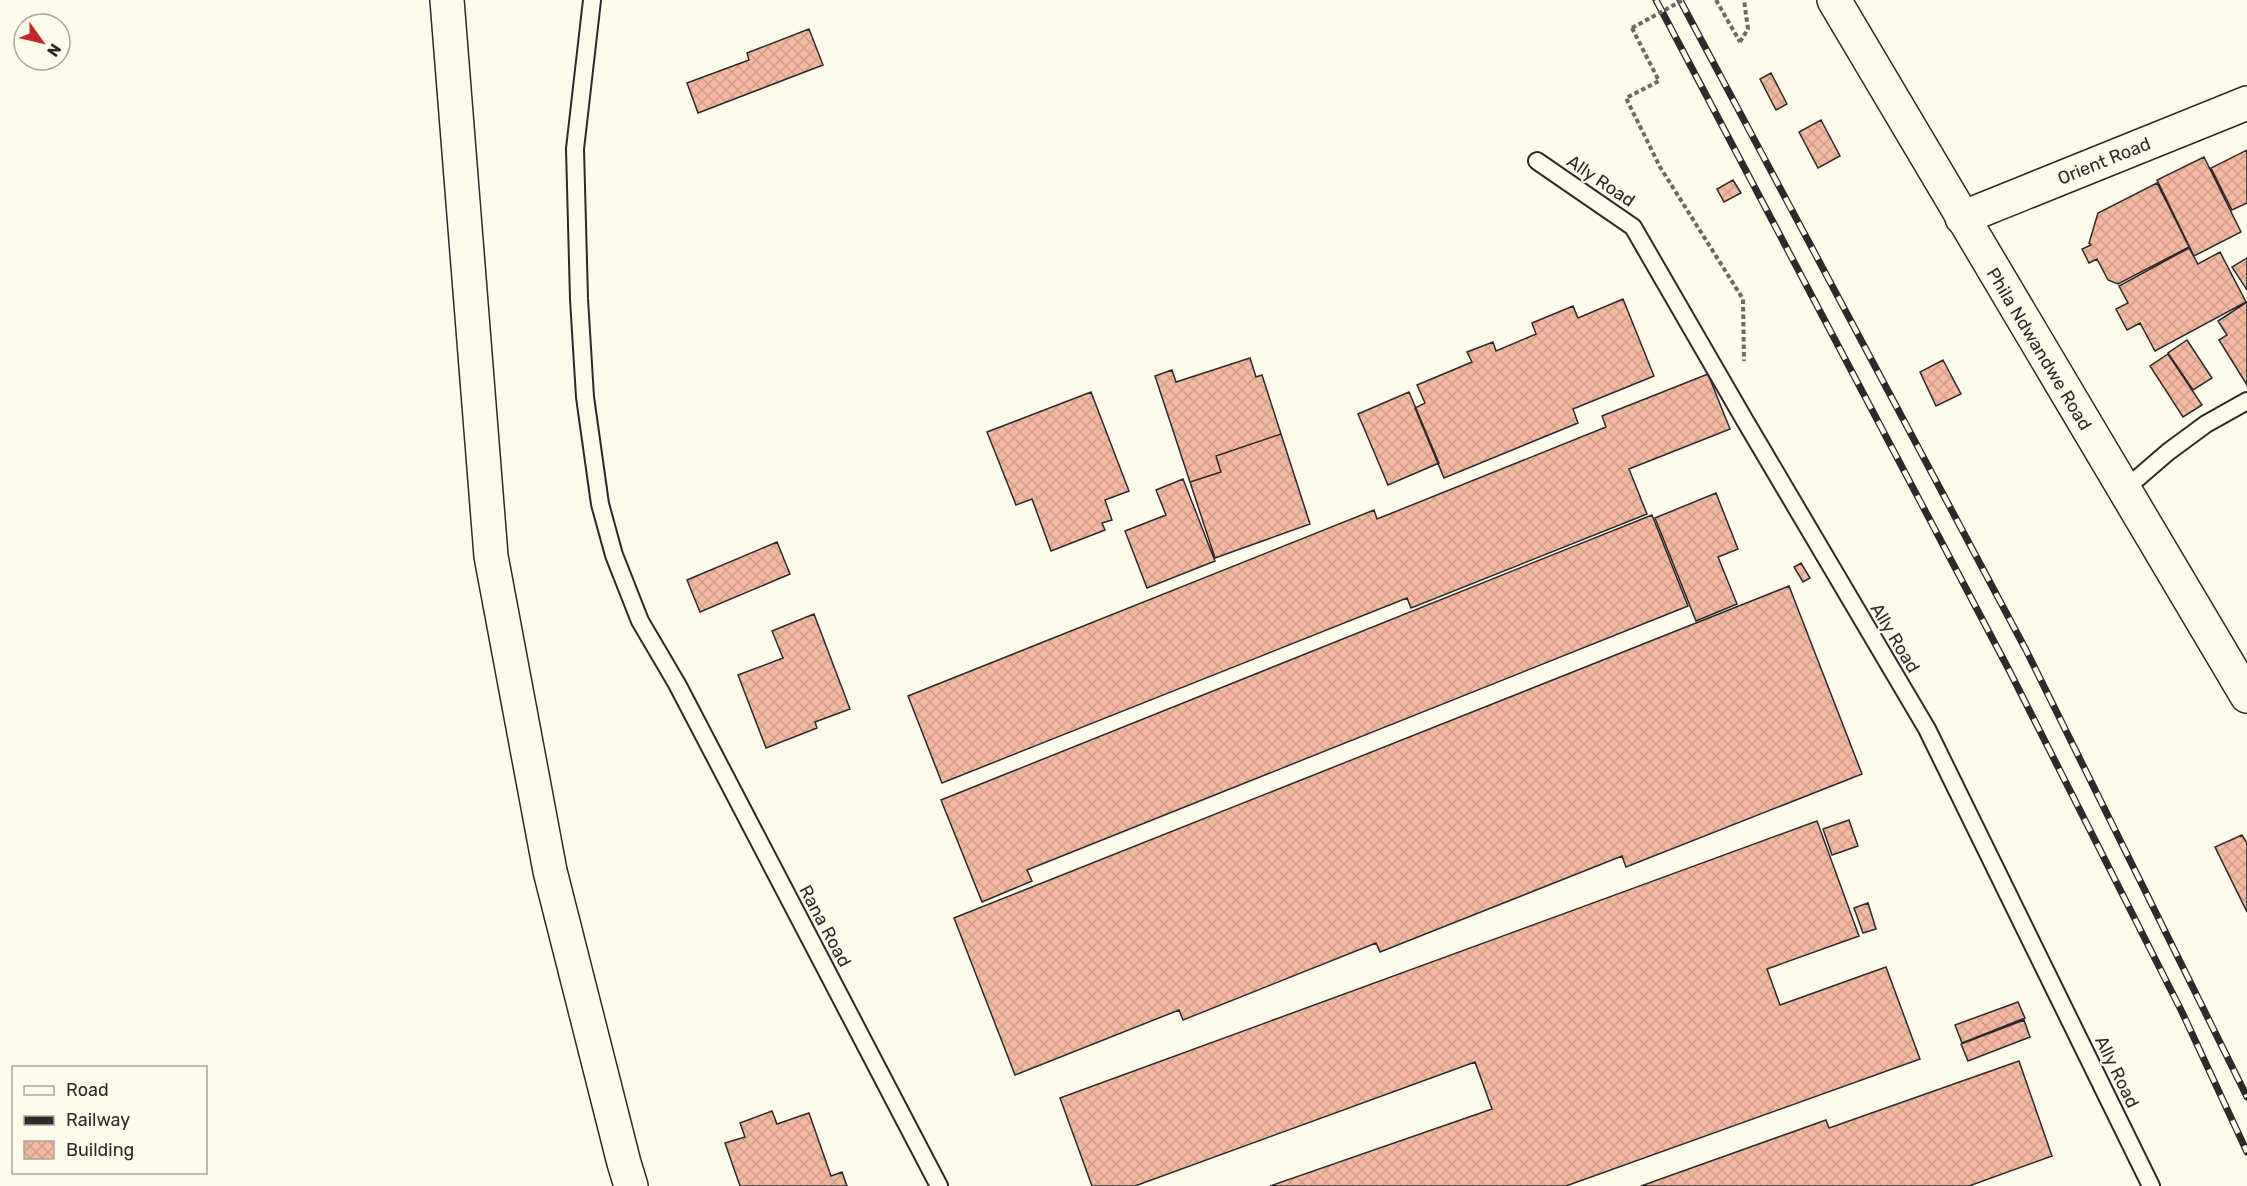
<svg xmlns="http://www.w3.org/2000/svg" width="2247" height="1186" font-family="Rubik,sans-serif">
	<style>
		.building { fill: url(#building-cross-hatch); stroke: #2b2b2b; stroke-width: 1.5 }
		.lines { fill: none; stroke-linecap: round; stroke-linejoin: round }
		.service-casing { stroke: #2b2b2b; stroke-width: 20 }
		.minor-casing { stroke: #2b2b2b; stroke-width: 36 }
		.tertiary-casing { stroke: #2b2b2b; stroke-width: 36 }
		.primary-casing { stroke: #2b2b2b; stroke-width: 36 }
		.path { stroke: #6a6964; stroke-width: 4; stroke-dasharray: 4.5 3; stroke-linecap: butt }
		.service { stroke: #fdfbea; stroke-width: 16 }
		.minor { stroke: #fdfbea; stroke-width: 33 }
		.tertiary { stroke: #fdfbea; stroke-width: 33 }
		.primary { stroke: #fdfbea; stroke-width: 33 }
		.rail-casing { stroke: #2b2b2b; stroke-width: 7 }
		.rail { stroke: #fdfbea; stroke-width: 4.5; stroke-dasharray: 14; stroke-linecap: butt }
		.path-bridge { stroke: #6a6964; stroke-width: 4; stroke-dasharray: 4.5 3; stroke-linecap: butt }
		.labels { text-anchor: middle; stroke-width: 4.5; stroke-linejoin: round; paint-order: stroke }
		.street-label { font-size: 18px; fill: #2b2b2b; stroke: #fdfbea }
	</style>
	<defs>
		<pattern id="building-cross-hatch" width="8" height="8" patternUnits="userSpaceOnUse" patternTransform="scale(1.5)"><rect width="8" height="8" fill="#f2b8a0"/><path d="M0 0l8 8M0 8l8-8" fill="none" stroke="#d09e8a"/></pattern>
	</defs>
	<rect width="100%" height="100%" fill="#fdfbea"/>
	<path class="building" d="M809 29 823 65 698 113 687 83 749 60 747 53Z
		M1771 73 1787 104 1776 110 1760 79Z
		M1821 120 1840 156 1818 168 1799 132Z
		M2247 150V203L2232 210 2211 168Z
		M2204 157 2241 232 2194 256 2157 180Z
		M1733 180 1741 193 1724 202 1717 189Z
		M2157 183 2189 247 2118 284 2108 280 2097 259 2089 263 2082 249 2091 245 2089 243 2098 213Z
		M2189 248 2198 264 2220 252 2246 302 2155 351 2140 323 2127 330 2116 309 2128 303 2119 286Z
		M2247 258V290L2232 267Z
		M1623 299 1654 376 1573 409 1578 423 1444 478 1415 408 1425 403 1417 385 1472 362 1467 352 1493 342 1496 351 1536 334 1532 323 1573 306 1578 318Z
		M2247 302V385L2219 340 2227 335 2218 321Z
		M2187 340 2212 378 2193 390 2168 353Z
		M2168 354 2202 405 2183 417 2150 366Z
		M1250 358 1256 377 1262 375 1281 434 1216 456 1221 472 1190 482 1155 376 1172 370 1176 382Z
		M1943 360 1961 394 1936 406 1920 372Z
		M1708 374 1730 429 1629 469 1647 514 1411 608 1407 598 942 783 908 696 1374 510 1377 519 1606 427 1602 416Z
		M1091 392 1129 491 1105 500 1112 520 1102 523 1105 530 1051 551 1032 499 1016 505 987 432Z
		M1409 392 1439 463 1388 485 1358 414Z
		M1281 434 1310 524 1215 558 1190 482 1221 472 1216 456Z
		M1183 479 1215 561 1147 588 1125 531 1166 515 1156 490Z
		M1716 493 1738 549 1718 557 1737 604 1696 621 1655 518Z
		M1652 515 1688 606 1027 870 1032 881 982 902 941 800Z
		M777 542 790 574 700 612 687 580Z
		M1801 563 1810 578 1803 582 1794 567Z
		M1789 586 1862 774 1626 867 1622 856 1380 952 1376 943 1183 1020 1179 1010 1015 1075 954 918Z
		M814 614 850 709 815 722 817 728 766 748 738 675 783 658 772 631Z
		M1849 820 1858 846 1832 855 1823 829Z
		M1817 821 1859 936 1767 969 1780 1005 1886 967 1920 1059 1566 1186H1270L1492 1109 1475 1062 1135 1186H1092L1060 1098Z
		M2242 835 2247 843V912L2215 847Z
		M1868 903 1876 929 1863 933 1854 908Z
		M2018 1002 2025 1018 1962 1043 1955 1025Z
		M2024 1020 2030 1037 1968 1061 1961 1044Z
		M2019 1061 2052 1156 1969 1186H1641L1826 1120 1829 1128Z
		M772 1111 777 1124 809 1113 831 1176 842 1172 847 1186H740L725 1143 745 1137 740 1123Z"/>
	<g class="lines">
		<g class="service-casing">
			<path id="service" d="M592 0 575 149 579 299 585 397 600 504 614 555 640 621 677 684 939 1186
				M1537 161 1633 227 1744 419 1927 729 2151 1186
				M2124 490 2168 452 2206 424 2247 401"/>
		</g>
		<g class="minor-casing">
			<path id="minor" d="M1962 218 2247 103"/>
		</g>
		<g class="tertiary-casing">
			<path id="tertiary" d="M1834 0 2247 696"/>
		</g>
		<g class="primary-casing">
			<path id="primary" d="M447 0 491 556 550 871 624 1163 631 1186"/>
		</g>
		<path class="path" d="M1716 0 1740 42
			M1632 28 1659 81 1626 98 1660 167 1743 299 1744 361
			M1740 42 1748 29 1744 0"/>
		<use href="#service" class="service"/>
		<use href="#minor" class="minor"/>
		<use href="#tertiary" class="tertiary"/>
		<use href="#primary" class="primary"/>
		<g class="rail-casing">
			<path id="rail" d="M1656 0 2009 670 2182 1012 2247 1152
				M1680 0 2026 650 2247 1097"/>
		</g>
		<use href="#rail" class="rail"/>
		<path class="path-bridge" d="M1632 28 1683 0"/>
	</g>
	<g class="labels">
		<g class="street-label">
			<text transform="translate(2104 161) rotate(-22)" y="6">Orient Road</text>
			<text transform="translate(1601 181) rotate(34)" y="6">Ally Road</text>
			<text transform="translate(2039 349) rotate(59)" y="6">Phila Ndwandwe Road</text>
			<text transform="translate(1895 638) rotate(59)" y="6">Ally Road</text>
			<text transform="translate(825 926) rotate(62)" y="6">Rana Road</text>
			<text transform="translate(2117 1072) rotate(64)" y="6">Ally Road</text>
		</g>
	</g>
	<rect x="12" y="1066" width="195" height="108" fill="#fdfbea" stroke="#a9a89e" stroke-width="1.5"/>
	<rect x="24" y="1086" width="30" height="9" fill="#fdfbea" stroke="#a9a89e" stroke-width="1.5"/>
	<text x="66" y="1096" font-size="18" fill="#2b2b2b">Road</text>
	<rect x="24" y="1116" width="30" height="9" fill="#2b2b2b" stroke="#a9a89e" stroke-width="1.5"/>
	<text x="66" y="1126" font-size="18" fill="#2b2b2b">Railway</text>
	<rect x="24" y="1141" width="30" height="18" fill="url(#building-cross-hatch)" stroke="#a9a89e" stroke-width="1.5"/>
	<text x="66" y="1156" font-size="18" fill="#2b2b2b">Building</text>
	<g transform="translate(42 42) rotate(124)"><circle r="28" fill="#fdfbea" stroke="#a9a89e" stroke-width="1.5"/>
	<path d="M0-4.5L10 22L0 15L-10 22Z" fill="#c62828"/>
	<text y="-9" font-size="16" font-weight="bold" text-anchor="middle" fill="#2b2b2b">N</text>
	</g>
</svg>
